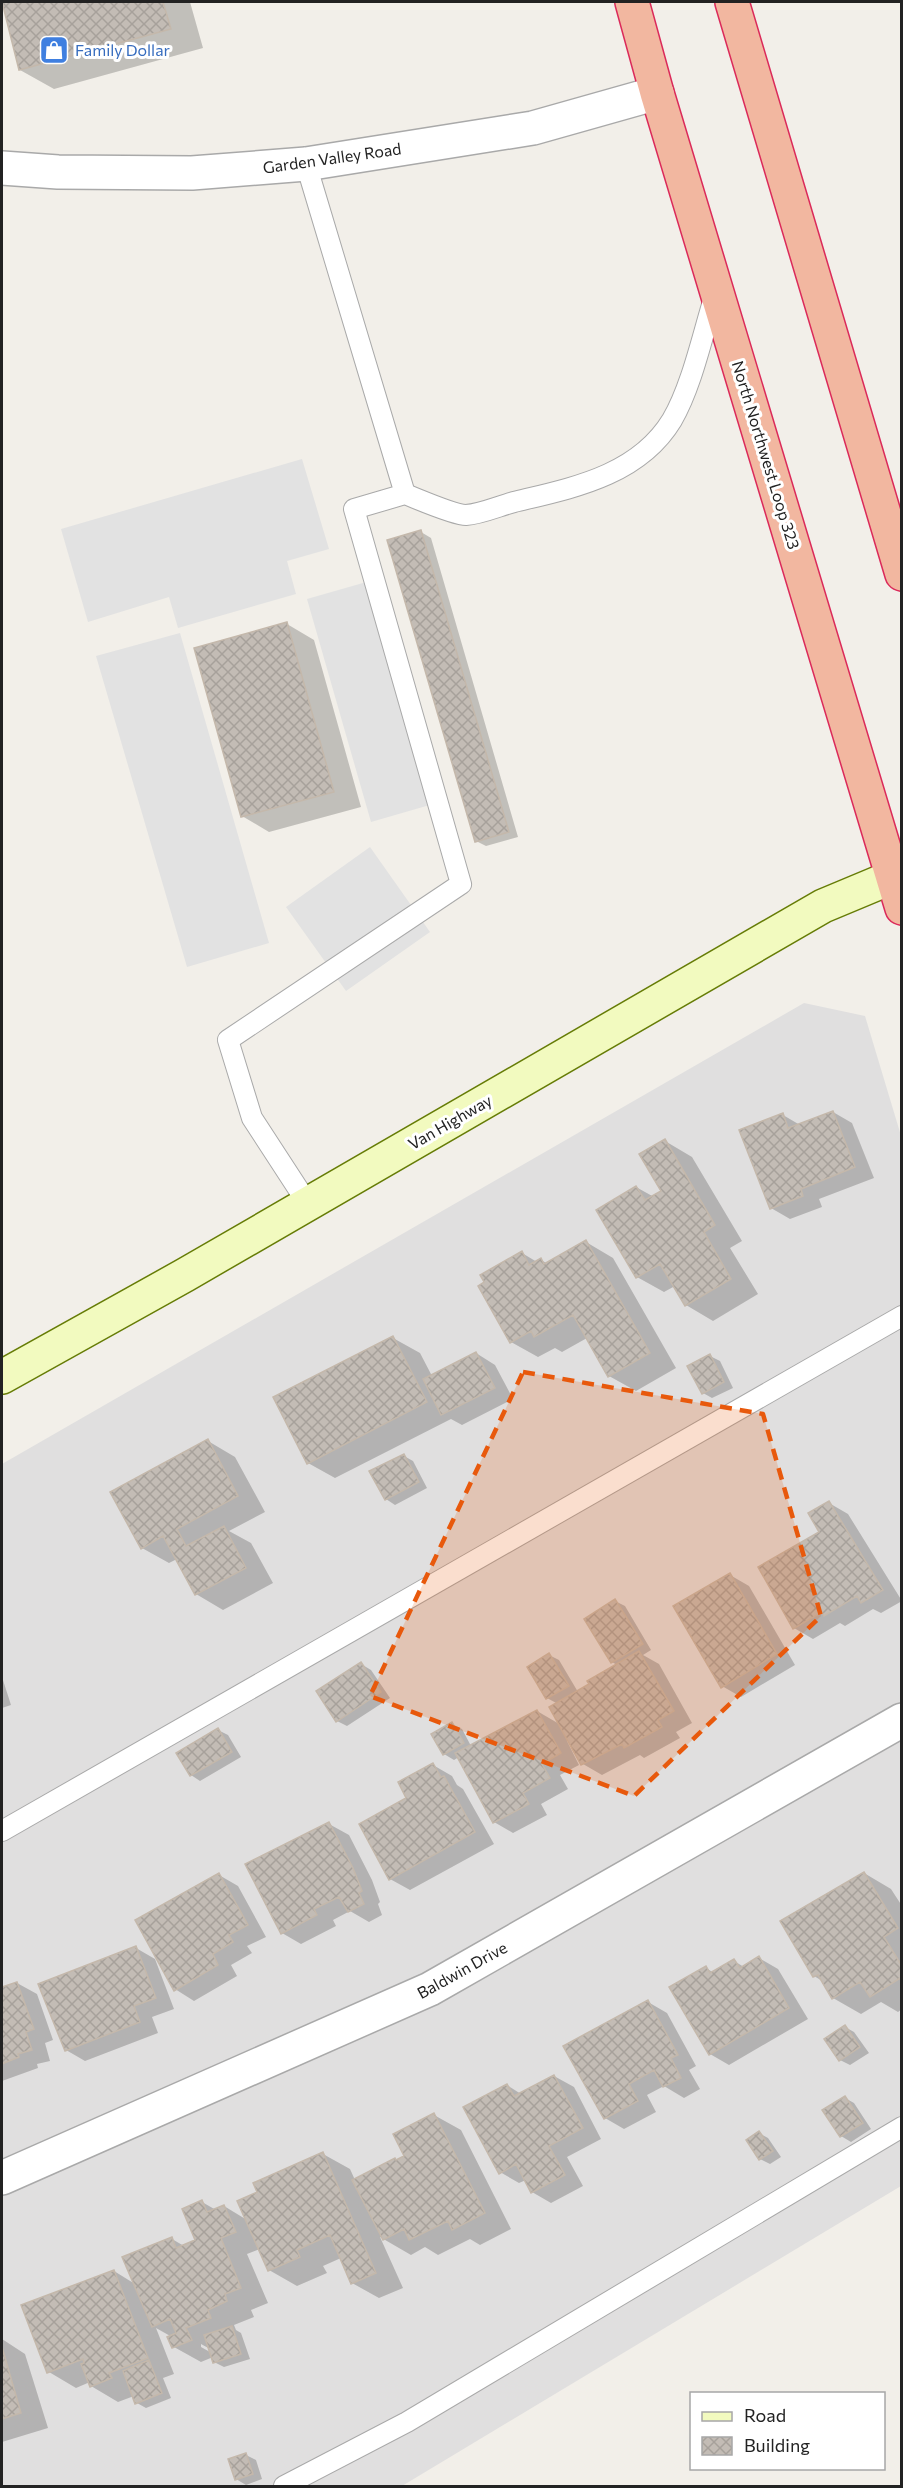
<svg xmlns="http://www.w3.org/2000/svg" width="903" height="2488" font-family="Commissioner,sans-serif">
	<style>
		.residential { fill: #e0dfdf }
		.parking { fill: #e2e2e2 }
		.shadow { fill: #0003; fill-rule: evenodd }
		.building { fill: url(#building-cross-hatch); stroke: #c4b8ab; stroke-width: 1.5 }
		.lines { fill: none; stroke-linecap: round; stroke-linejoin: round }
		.service-casing { stroke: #a9a9a9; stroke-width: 22 }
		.minor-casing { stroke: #a9a9a9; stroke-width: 36 }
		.tertiary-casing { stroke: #a9a9a9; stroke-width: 36 }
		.secondary-casing { stroke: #667c06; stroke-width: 36 }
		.trunk-casing { stroke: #db2a5a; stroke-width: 36 }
		.service { stroke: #fff; stroke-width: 20 }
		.minor { stroke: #fff; stroke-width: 33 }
		.tertiary { stroke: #fff; stroke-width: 33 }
		.secondary { stroke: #f2fabf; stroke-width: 33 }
		.trunk { stroke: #f2b7a0; stroke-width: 33 }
		.marked { fill: #e8590c; fill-opacity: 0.2; stroke: #e8590c; stroke-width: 4.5; stroke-dasharray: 12 8; stroke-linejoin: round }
		.labels { text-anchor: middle; stroke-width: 6; stroke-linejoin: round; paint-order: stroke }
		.shop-label { font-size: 16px; fill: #366cbe; stroke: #fff; text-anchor: start }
		.street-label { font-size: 16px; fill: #222; stroke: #fff }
	</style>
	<defs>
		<pattern id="building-cross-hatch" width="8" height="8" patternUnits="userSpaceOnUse" patternTransform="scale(1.5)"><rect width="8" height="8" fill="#c3bcb5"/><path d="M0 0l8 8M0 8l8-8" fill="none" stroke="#a7a19b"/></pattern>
	</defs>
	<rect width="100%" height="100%" fill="#f2efe9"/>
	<path class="residential" d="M804 1003 865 1016 902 1139 901 2186 402 2486H2V1464Z"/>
	<path class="parking" d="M302 459 329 549 287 561 296 594 178 628 169 597 88 622 61 529Z
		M384 577 447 800 371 822 307 599Z
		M180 633 269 943 187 967 96 656Z
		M370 847 430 932 346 991 286 907Z"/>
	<path class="shadow" d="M2 2H190L203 48 54 89 20 70Z
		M421 532 431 538 518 837 486 846 476 841Z
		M287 624 314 640 361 807 269 832 242 816Z
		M833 1112 852 1123 874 1178 819 1199 822 1207 790 1219 771 1208 783 1115 800 1125Z
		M665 1141 692 1157 742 1241 730 1248 758 1294 713 1321 686 1305 675 1286 664 1292 637 1277 636 1187 654 1197 663 1192Z
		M586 1242 613 1258 676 1368 636 1391 609 1376 587 1338 562 1352 555 1348 538 1357 511 1342 486 1283 522 1253 537 1262 541 1260 548 1264Z
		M393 1338 420 1353 432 1376 476 1353 495 1365 513 1399 462 1425 451 1419 335 1478 308 1463Z
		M710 1356 720 1361 733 1388 712 1398 703 1393Z
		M208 1441 235 1457 265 1512 229 1531 251 1543 273 1583 223 1610 196 1594 177 1559 169 1563 142 1548Z
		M404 1456 413 1461 427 1488 395 1505 386 1499Z
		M829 1503 848 1514 902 1601 881 1613 873 1609 845 1626 840 1623 813 1639 794 1628Z
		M730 1575 749 1586 795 1665 741 1697 722 1686Z
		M615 1601 625 1606 651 1650 643 1655 659 1664 692 1723 676 1732 680 1738 644 1758 640 1755 602 1775 583 1764 569 1740 567 1741 579 1765 560 1775 568 1789 541 1804 547 1815 513 1833 494 1822 459 1757 454 1760 444 1754 452 1724 462 1729 471 1746 537 1711 561 1725 558 1704 547 1698 549 1655 559 1660 578 1692 617 1665 612 1662Z
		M361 1664 371 1670 390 1698 347 1726 337 1721Z
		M2 1677 11 1705 2 1708Z
		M218 1730 228 1735 241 1757 200 1781 191 1775Z
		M433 1765 452 1776 457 1785 463 1789 494 1844 410 1890 390 1879 408 1798Z
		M329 1824 349 1835 372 1880 380 1902 378 1904 382 1915 369 1922 350 1911 333 1920 336 1926 301 1944 282 1933Z
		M864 1873 891 1889 902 1906V2009L898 2012 881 2002 861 2014 833 1998 824 1982 814 1976Z
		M219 1875 238 1886 266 1937 247 1946 252 1953 231 1965 237 1976 194 2001 175 1989Z
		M136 1948 155 1959 174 2009 152 2017 158 2033 85 2061 66 2050Z
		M759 1958 778 1969 808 2019 729 2065 710 2054 706 1968 714 1973 734 1961 744 1967Z
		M17 1983 37 1994 53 2040 45 2043 50 2061 37 2064 38 2068 2 2081V1989Z
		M648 2002 667 2013 696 2066 689 2070 700 2089 684 2098 664 2086 647 2095 656 2112 624 2129 605 2118Z
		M845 2027 854 2032 869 2053 850 2065 840 2060Z
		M554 2076 574 2087 601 2139 567 2157 583 2186 551 2203 532 2192 526 2180 519 2183 500 2172 507 2085 521 2094Z
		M845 2098 854 2103 871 2129 851 2142 841 2136 825 2111Z
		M434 2115 461 2130 511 2229 480 2245 470 2239 438 2255 425 2247 411 2255 380 2237 403 2288 379 2298 352 2283 341 2258 323 2266 327 2273 297 2286 269 2270 260 2249 247 2254 268 2303 251 2310 254 2317 234 2325 236 2330 241 2333 250 2359 224 2367 214 2362 213 2357 201 2362 174 2347 172 2337 156 2328 174 2374 163 2378 171 2398 146 2408 137 2403 134 2396 118 2402 91 2386 90 2382 76 2388 49 2372 114 2271 135 2284 172 2239 184 2246 197 2241 202 2202 216 2210 224 2206 247 2220 259 2193 323 2154 350 2169 355 2180 406 2156ZM201 2344 210 2349V2352L201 2347Z
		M759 2133 768 2138 781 2157 770 2164 760 2159Z
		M2 2339 25 2354 48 2428 2 2442Z
		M246 2455 256 2460 262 2479 246 2485 236 2479Z"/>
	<path class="building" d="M2 2H163L171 29 19 70Z
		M421 530 509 832 475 842 387 540Z
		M287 622 334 792 241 817 194 648Z
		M833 1111 855 1167 801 1189 803 1196 770 1209 739 1130 783 1113 788 1128Z
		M665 1139 715 1225 704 1232 731 1279 685 1306 660 1264 636 1278 596 1210 636 1186 645 1200 661 1191 639 1154Z
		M586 1240 650 1353 608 1377 573 1315 534 1337 531 1331 510 1343 478 1286 484 1282 480 1275 522 1251 529 1265 541 1258 544 1264Z
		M393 1336 427 1402 307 1464 273 1397Z
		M476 1352 495 1388 441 1415 423 1379Z
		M710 1354 724 1382 702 1394 687 1366Z
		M208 1439 238 1496 177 1529 186 1546 224 1526 246 1568 195 1595 163 1536 141 1549 110 1492Z
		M404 1454 419 1482 385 1500 369 1471Z
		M829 1501 883 1590 861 1603 857 1596 824 1616 822 1612 793 1629 758 1567 819 1532 808 1513Z
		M730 1573 777 1654 721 1688 673 1606Z
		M615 1599 643 1644 611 1663 584 1619Z
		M639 1651 674 1711 658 1720 662 1727 624 1748 622 1744 581 1765 549 1707 589 1684 587 1681Z
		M549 1653 569 1686 546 1699 527 1667Z
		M361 1662 381 1692 336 1722 316 1691Z
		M537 1710 561 1753 542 1764 550 1778 523 1793 529 1804 493 1823 455 1753Z
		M452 1722 464 1743 443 1755 431 1734Z
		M218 1728 232 1752 190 1776 176 1753Z
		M433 1763 441 1777 444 1776 475 1832 389 1880 359 1824 406 1798 398 1782Z
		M329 1822 353 1868 362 1891 359 1893 364 1904 348 1912 339 1897 314 1909 317 1915 281 1934 245 1864Z
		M864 1872 898 1928 884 1937 902 1966V1977L870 1997 860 1982 832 1999 818 1975 813 1977 780 1921Z
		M219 1873 248 1925 229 1935 233 1942 213 1954 218 1965 174 1991 135 1920Z
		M136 1946 156 1998 134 2006 140 2022 65 2051 38 1984Z
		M759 1956 789 2008 709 2055 669 1987 706 1966 710 1973 734 1959 740 1968Z
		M17 1982 34 2029 26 2032 32 2050 18 2054 19 2057 2 2064V1987Z
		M648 2000 678 2055 671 2058 681 2078 663 2087 654 2070 629 2084 638 2101 604 2119 563 2046Z
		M845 2025 860 2047 839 2061 824 2039Z
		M554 2075 583 2128 549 2146 565 2175 531 2193 516 2164 499 2174 463 2107 507 2084 514 2096Z
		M845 2096 863 2123 840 2137 822 2110Z
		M434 2113 485 2213 452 2230 448 2221 409 2240 404 2229 383 2240 352 2180 395 2158 396 2160 404 2156 393 2134Z
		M759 2131 773 2151 759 2160 746 2140Z
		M323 2152 376 2273 351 2284 330 2235 297 2250 300 2257 268 2271 237 2201 257 2192 253 2183Z
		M202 2200 207 2212 224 2205 236 2232 221 2238 241 2288 225 2294 227 2301 208 2310 211 2318 186 2328 192 2340 172 2348 167 2337 176 2333 170 2319 152 2327 122 2257 172 2237 176 2248 195 2240 182 2209Z
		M114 2270 148 2358 109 2373 112 2378 90 2387 81 2364 84 2363 83 2359 47 2373 21 2305Z
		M232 2326 241 2354 213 2363 204 2335Z
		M2 2347 21 2413 2 2419Z
		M149 2360 162 2393 135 2404 123 2371Z
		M246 2453 253 2474 235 2480 228 2459Z"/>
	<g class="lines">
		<g class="service-casing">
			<path id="service" d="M306 164 405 494 354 509 461 884 228 1040 252 1118 308 1204
				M405 494C418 499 454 515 466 515 481 514 499 506 514 502 572 488 638 476 672 420 692 386 703 333 715 295
				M2 1831 902 1316
				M284 2486 407 2422 902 2127"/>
		</g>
		<g class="minor-casing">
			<path id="minor" d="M2 2178 430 1989 902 1720"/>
		</g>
		<g class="tertiary-casing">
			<path id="tertiary" d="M2 168 58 172 192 173 306 164 533 128 657 93"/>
		</g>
		<g class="secondary-casing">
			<path id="secondary" d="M2 1377 185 1275 823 906 902 873"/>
		</g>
		<g class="trunk-casing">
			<path id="trunk" d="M632 2 657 93 902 908
				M732 2 902 574"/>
		</g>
		<use href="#service" class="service"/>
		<use href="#minor" class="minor"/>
		<use href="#tertiary" class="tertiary"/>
		<use href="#secondary" class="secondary"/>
		<use href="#trunk" class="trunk"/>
	</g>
	<path class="marked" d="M523 1372 763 1414 821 1616 634 1796 370 1696Z"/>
	<defs>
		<g id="shop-square" transform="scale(1.5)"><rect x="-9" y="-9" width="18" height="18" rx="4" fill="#3f7fe0" stroke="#fff"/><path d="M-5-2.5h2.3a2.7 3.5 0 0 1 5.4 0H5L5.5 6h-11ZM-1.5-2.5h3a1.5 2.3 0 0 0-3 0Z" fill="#fff"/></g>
	</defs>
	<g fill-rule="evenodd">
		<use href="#shop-square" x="54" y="50"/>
	</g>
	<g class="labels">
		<g class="shop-label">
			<text x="75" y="56">Family Dollar</text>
		</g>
		<g class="street-label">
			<text transform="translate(332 158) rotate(-8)" y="6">Garden Valley Road</text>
			<text transform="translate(766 455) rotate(73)" y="6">North Northwest Loop 323</text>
			<text transform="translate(450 1122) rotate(-30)" y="6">Van Highway</text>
			<text transform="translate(462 1970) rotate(-29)" y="6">Baldwin Drive</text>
		</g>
	</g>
	<rect width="903" height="2488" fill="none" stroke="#222222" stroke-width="6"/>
	<rect x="690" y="2392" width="195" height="78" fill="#ffffff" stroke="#a7a7a7" stroke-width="1.5"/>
	<rect x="702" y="2412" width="30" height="9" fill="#f2fabf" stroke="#a7a7a7" stroke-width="1.5"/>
	<text x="744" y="2422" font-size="18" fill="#222222">Road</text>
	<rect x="702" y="2437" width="30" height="18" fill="url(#building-cross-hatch)" stroke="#a7a7a7" stroke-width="1.5"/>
	<text x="744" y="2452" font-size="18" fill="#222222">Building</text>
</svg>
